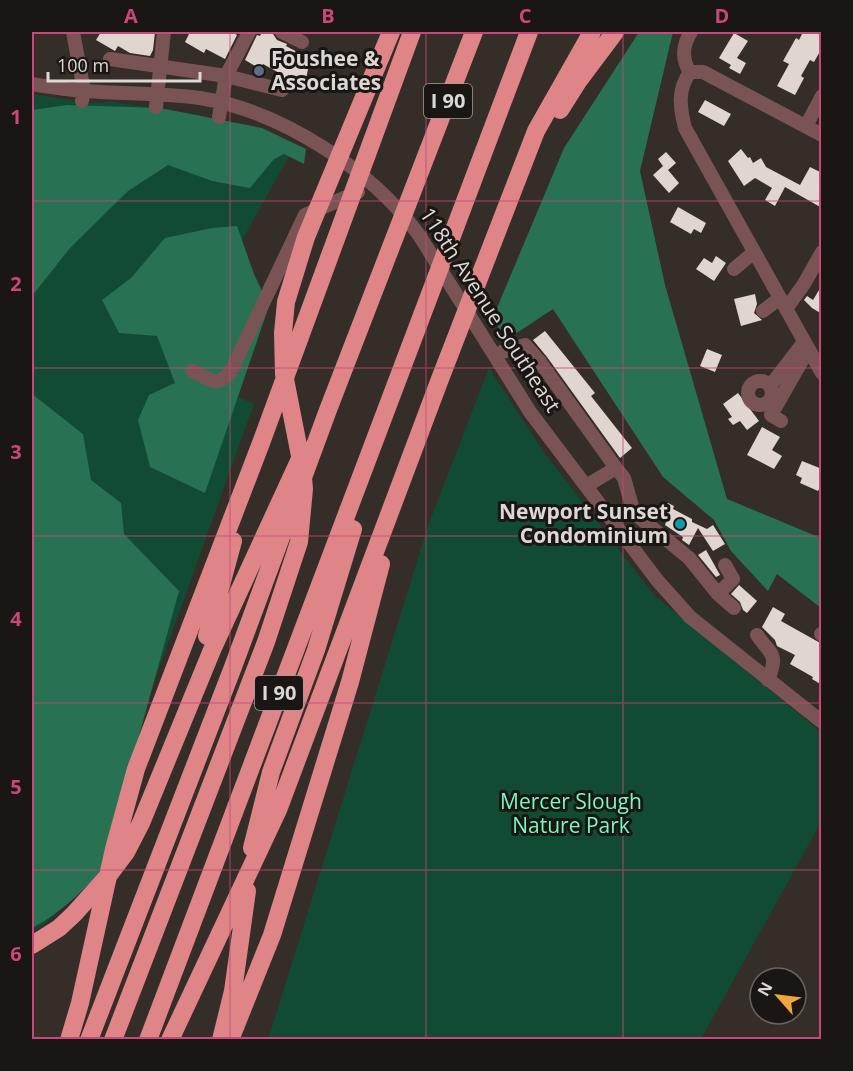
<svg xmlns="http://www.w3.org/2000/svg" width="853" height="1071" font-family="'Open Sans',sans-serif">
	<style>
		.green { fill: #124b34 }
		.forest { fill: #287152 }
		.building { fill: #e1d5cf }
		.lines { fill: none; stroke-linecap: round; stroke-linejoin: round }
		.minor { stroke: #7a5454; stroke-width: 14 }
		.highway { stroke: #df8487; stroke-width: 18 }
		.grid { fill: none; stroke: #c94879; stroke-width: 1.5; stroke-opacity: 0.55 }
		.service-dot { fill: #5c6f8a; stroke: #1a1613; stroke-width: 2 }
		.culture-dot { fill: #0f9aa8; stroke: #1a1613; stroke-width: 2 }
		.labels { text-anchor: middle; stroke-width: 6; stroke-linejoin: round; paint-order: stroke }
		.shield { fill: #1a1613; stroke: #a29e9a; stroke-width: 1.5 }
		.shield-label { font-size: 20px; font-weight: bold; fill: #ddd8d4 }
		.poi-label { font-size: 21px; font-weight: bold; fill: #ddd8d4; stroke: #1a1613; text-anchor: start }
		.street-label { font-size: 21px; fill: #ddd8d4; stroke: #1a1613 }
		.park-label { font-size: 21px; fill: #79f9bf; stroke: #1a1613 }
		.neatline { fill: none; stroke: #c94879; stroke-width: 2 }
		.grid-label { font-size: 20px; text-anchor: middle; font-weight: bold; fill: #c94879 }
	</style>
	<rect width="100%" height="100%" fill="#352d27"/>
	<path class="green" d="M32 94 89 103 111 102 189 113 252 128 292 151 171 367 254 404 120 777 95 877 45 924 32 931Z
		M489 368 543 451 655 596 821 732V822L701 1039 268 1040 429 523Z"/>
	<path class="forest" d="M639 32H673L640 171 665 285 727 499 821 538V608L777 574 768 591 731 551 714 520 663 477 553 309 503 342 494 315 564 148Z
		M67 105 160 108 262 128 306 149 304 164 284 154 274 159 250 188 212 181 168 165 128 191 70 248 32 296V110Z
		M237 226 254 274 269 306 205 493 150 467 138 420 149 395 175 383 157 336 119 333 102 300 131 278 165 238 212 228Z
		M32 394 83 434 91 480 121 503 124 534 179 591 102 870C81 893 59 914 32 928Z"/>
	<path class="building" d="M101 32H155L153 50 150 56 130 53 118 46 115 51 96 40Z
		M190 32H232L237 35 225 59 206 49 204 53 185 42Z
		M262 32 273 34 277 40 287 44 286 46 310 59 306 79 298 92 291 88 288 83 280 80 283 75 263 64 260 69 245 60 257 35 260 36Z
		M803 32H822V48L814 62 810 60 801 76 804 78 795 95 777 86 789 64 783 61 796 38 799 40Z
		M734 33 748 41 737 58 746 63 740 74 729 68 731 65 719 58Z
		M705 100 731 114 724 126 698 112Z
		M741 149 748 158 750 157 753 163 761 158 766 167 800 185 810 167 822 173V208L785 187 775 206 765 200 772 188 755 178 744 186 728 161Z
		M666 152 676 163 668 170 679 183 669 193 653 175 663 166 658 159Z
		M678 207 706 223 701 233 694 229 691 234 670 222Z
		M716 256 726 263 714 281 696 269 704 258 712 263Z
		M822 285V314L812 308 804 300 807 296 813 300Z
		M755 294 757 304 754 313 762 320 741 326 734 299Z
		M545 331 595 393 591 396 632 448 620 458 547 357 533 340Z
		M707 349 722 355 715 372 700 366Z
		M738 393 759 421 747 430 740 421 733 425 728 419 732 417 723 404Z
		M762 427 780 437 772 450 782 456 774 469 747 455Z
		M802 461 822 469V483L818 491 800 483 802 478 796 475Z
		M668 503 674 506 673 509 692 519V522L707 529 713 525 725 544 713 551 698 528 689 545 682 540 683 537 665 525 666 522 658 519Z
		M706 550 720 575 716 577 698 555Z
		M739 585 757 601 747 613 743 610 740 602 731 594Z
		M773 607 785 614 781 621 822 644V685L812 679 813 677 790 664 795 655 777 646 775 640 762 627Z"/>
	<g class="lines">
		<path class="minor" d="M73 32 84 91 82 101
			M282 32 302 42
			M110 59 226 76 282 90
			M690 72C677 90 680 108 685 128L822 373
			M690 72H703L822 135
			M690 72C681 59 683 44 691 32
			M32 84C50 87 68 90 86 91 124 94 162 93 200 98 281 111 371 169 419 235L530 412 657 580 690 617 822 722
			M156 107 164 32
			M219 117 226 76 249 32
			M806 126 822 96
			M734 269 754 252
			M786 309 804 284 822 252
			M763 311 780 298
			M495 356 502 352 525 345 540 362 616 468 586 486
			M193 371C209 379 215 388 230 373L305 215 358 192
			M748 393a12 12 0 1 1 24 0a12 12 0 1 1-24 0Z
			M770 386 804 342
			M781 421 771 415 808 350
			M616 468 624 478 634 513 689 558 718 594 733 579 725 565
			M718 594 734 608
			M821 634 822 635
			M757 635C771 655 779 653 768 680"/>
		<path class="highway" d="M560 110 579 80 615 32
			M207 636 233 541
			M252 848 271 772 316 650 353 529
			M32 945 59 928 74 914 108 876 126 852 141 823 212 650 299 461
			M232 1035 272 935 350 682 381 564
			M69 1040 80 1003 114 849 136 769 261 443 412 32
			M89 1040 233 667 328 410 474 32
			M113 1040 266 642 299 542 304 489 302 466 284 374 283 333 286 302 306 237 391 32
			M148 1040 529 32
			M170 1040 278 810 440 379 536 131 592 32
			M221 1040 233 991 247 891"/>
	</g>
	<path class="grid" d="M230 32V1040M426 32V1040M623 32V1040M32 201H822M32 368H822M32 536H822M32 703H822M32 870H822"/>
	<circle class="service-dot" cx="259" cy="71" r="6"/>
	<circle class="culture-dot" cx="680" cy="524" r="6"/>
	<g class="labels">
		<g class="shield">
			<rect x="424" y="84" width="48" height="34" rx="4.5"/>
			<rect x="255" y="676" width="48" height="34" rx="4.5"/>
		</g>
		<g class="shield-label">
			<text x="448" y="108">I 90</text>
			<text x="279" y="700">I 90</text>
		</g>
		<g class="poi-label">
			<text x="271" y="66">Foushee &amp;<tspan x="271" dy="24">Associates</tspan></text>
			<text x="668" y="519" text-anchor="end">Newport Sunset<tspan x="668" dy="24">Condominium</tspan></text>
		</g>
		<g class="street-label">
			<text transform="translate(490 310) rotate(57)" y="7">118th Avenue Southeast</text>
		</g>
		<g class="park-label">
			<text x="571" y="809">Mercer Slough<tspan x="571" dy="24">Nature Park</tspan></text>
		</g>
	</g>
	<rect width="853" height="1071" fill="none" stroke="#1a1613" stroke-width="66"/>
	<g transform="translate(778 996) rotate(298)"><circle r="28" fill="#1a1613" stroke="#686460" stroke-width="1.5"/>
	<path d="M0-4.5L10 22L0 15L-10 22Z" fill="#f0a63f"/>
	<text y="-9" font-size="16" font-weight="bold" text-anchor="middle" fill="#ddd8d4">N</text>
	</g>
	<path d="M48 72v9h152v-9" fill="none" stroke="#ddd8d4" stroke-width="3"/>
	<text x="57" y="72" font-size="18" fill="#ddd8d4" stroke="#1a1613" stroke-width="4.5" paint-order="stroke">100 m</text>
	<rect x="33" y="33" width="787" height="1005" class="neatline"/>
	<g class="grid-label">
		<text x="131" y="23">A</text>
		<text x="328" y="23">B</text>
		<text x="525" y="23">C</text>
		<text x="722" y="23">D</text>
		<text x="16" y="124">1</text>
		<text x="16" y="291">2</text>
		<text x="16" y="459">3</text>
		<text x="16" y="626">4</text>
		<text x="16" y="794">5</text>
		<text x="16" y="961">6</text>
	</g>
</svg>
